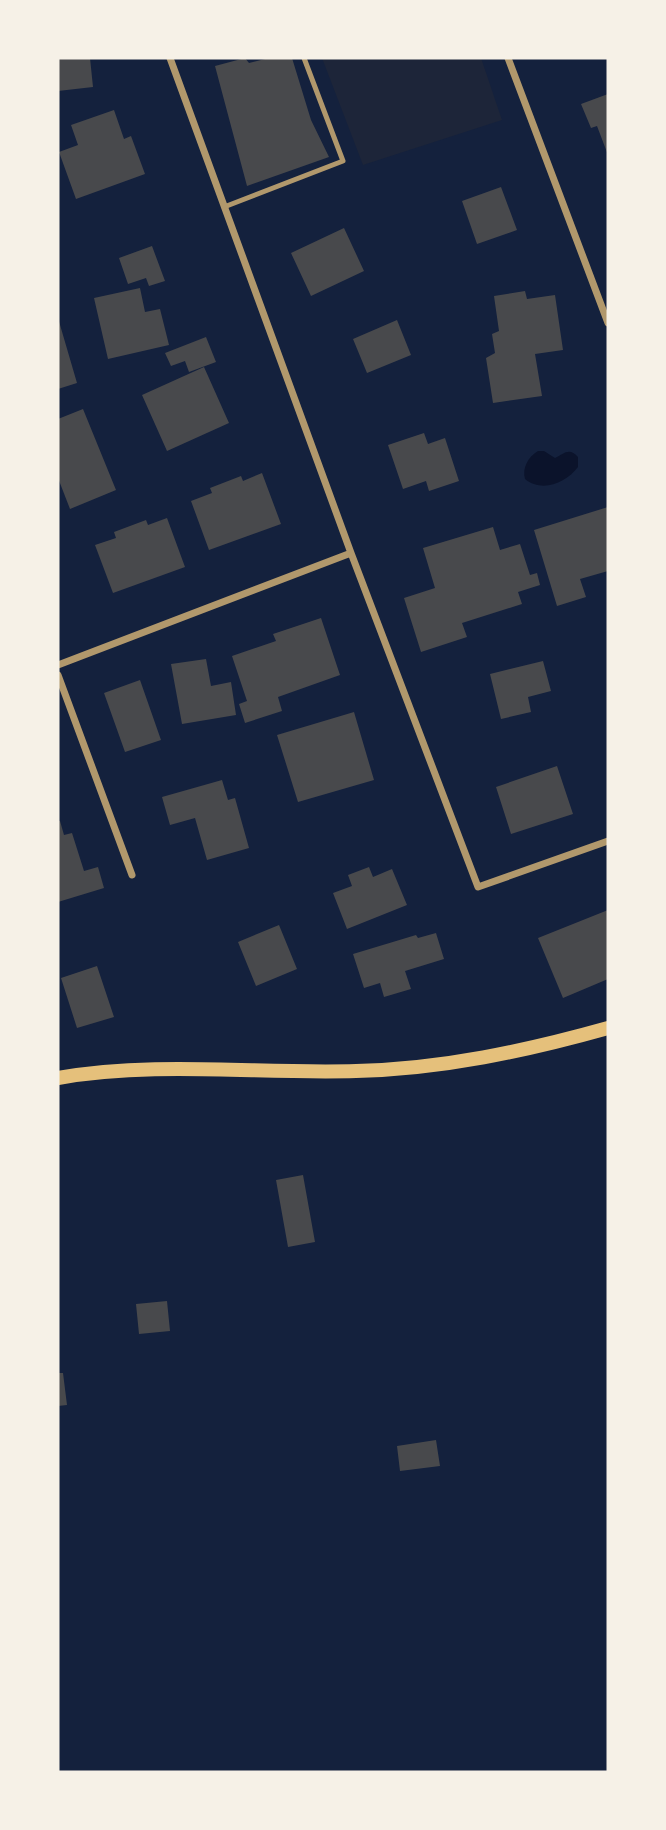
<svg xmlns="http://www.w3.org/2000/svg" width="666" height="1830" font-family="'Fira Sans',sans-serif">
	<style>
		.green { fill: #1d2539 }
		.water { fill: #0b132b }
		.building { fill: #48494c }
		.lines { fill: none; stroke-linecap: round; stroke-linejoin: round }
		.service { stroke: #b1986c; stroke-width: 5 }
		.minor { stroke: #b1986c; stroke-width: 7 }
		.secondary { stroke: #e5c07b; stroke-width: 14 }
	</style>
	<rect width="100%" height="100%" fill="#14213d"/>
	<path class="green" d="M322 58H481L502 120 363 165Z"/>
	<path class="water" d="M538 451H544L555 458C564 454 569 447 578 457V467C566 483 542 493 525 479 522 468 528 457 538 451Z"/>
	<path class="building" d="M58 58H90L93 87 58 91Z
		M245 58 249 63 269 58H292L311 120 329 157 247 186 215 66Z
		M608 94V155L597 126 591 128 581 104Z
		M114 110 124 139 131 136 145 174 76 199 59 152 78 145 71 125Z
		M501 187 517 230 477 244 462 201Z
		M344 228 364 271 311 296 291 253Z
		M152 246 165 281 149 286 146 278 128 284 119 258Z
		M140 288 145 312 160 309 169 345 108 359 94 298Z
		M525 291 527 299 555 295 563 350 535 354 542 396 493 403 486 358 495 353 492 334 499 331 494 296Z
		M58 318 77 383 58 389Z
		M397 320 411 355 367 373 353 339Z
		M206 337 216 362 189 372 185 361 171 366 165 353Z
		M204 367 229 423 167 451 142 395Z
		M83 409 116 490 70 509 58 478V419Z
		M424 433 428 444 445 438 459 481 429 491 426 481 403 489 388 445Z
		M262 473 281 524 209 550 191 501 212 493 210 488 241 476 243 481Z
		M608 507V571L580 579 586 597 557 606 534 530Z
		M167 518 185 567 113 593 95 545 116 538 114 532 146 520 148 525Z
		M493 527 500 550 520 544 530 575 537 573 540 585 518 592 522 604 462 623 467 637 421 652 404 598 435 588 423 548Z
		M321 618 340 675 278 697 282 711 245 723 239 704 247 701 232 656 276 641 273 634Z
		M206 659 211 686 231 682 236 715 182 724 171 664Z
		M543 661 551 691 528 697 531 712 501 719 490 674Z
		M140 680 161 740 125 752 104 693Z
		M354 712 374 780 298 802 277 735Z
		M557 766 573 814 511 834 496 787Z
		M222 780 228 800 235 798 249 848 207 860 195 818 170 825 162 797Z
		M58 821H60L64 835 72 833 84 871 98 867 104 888 58 902Z
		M369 867 373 877 392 869 407 905 347 929 333 893 352 886 348 875Z
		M608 910V979L563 998 538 938Z
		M279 925 297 969 256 986 238 942Z
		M436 933 444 959 405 971 411 989 384 997 380 983 364 988 353 954 416 935 418 938Z
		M97 966 114 1017 77 1028 61 978Z
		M303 1175 315 1242 288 1247 276 1180Z
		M167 1301 170 1331 139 1334 136 1304Z
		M58 1373H63L67 1405 58 1406Z
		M436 1440 440 1466 400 1471 397 1446Z"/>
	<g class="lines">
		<path class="service" d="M224 207 343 161 304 58"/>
		<path class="minor" d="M170 58 351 553 478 887 608 841
			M508 58 608 323
			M58 665 351 553
			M58 675 132 875"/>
		<path class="secondary" d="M58 1078C157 1061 256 1074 356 1071 442 1069 526 1051 608 1028"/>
	</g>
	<rect width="666" height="1830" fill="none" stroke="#f6f1e7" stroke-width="119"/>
</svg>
